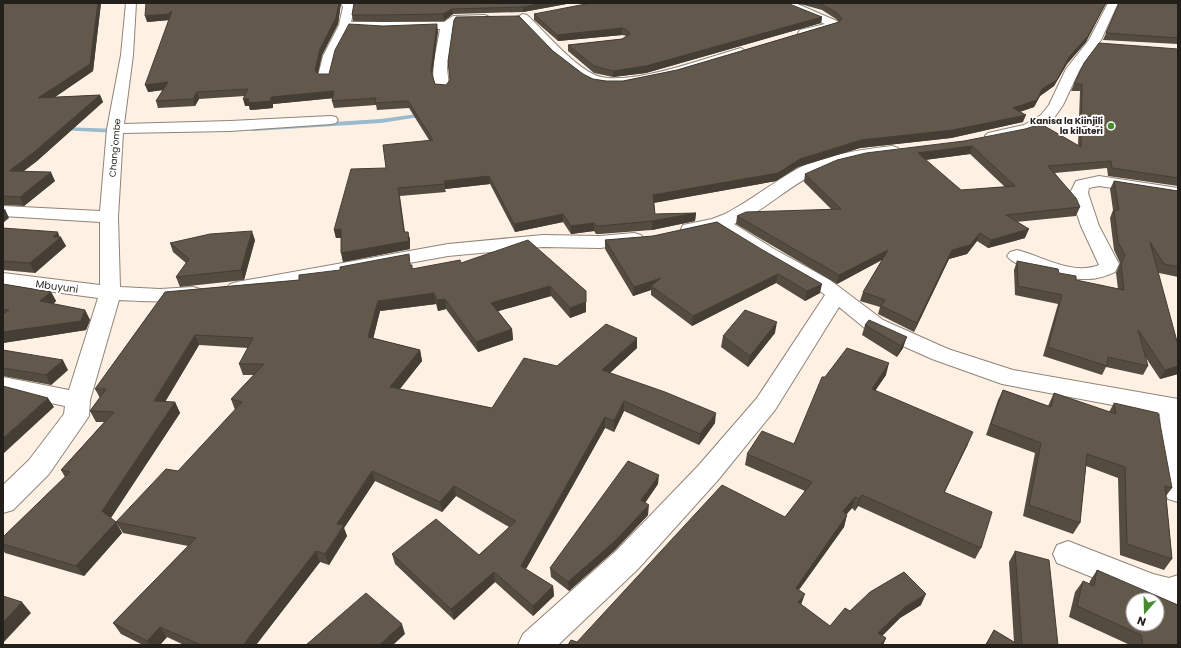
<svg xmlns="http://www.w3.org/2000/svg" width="1181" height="648" font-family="Poppins,sans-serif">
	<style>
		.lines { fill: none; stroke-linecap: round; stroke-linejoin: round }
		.stream { fill: #9abacd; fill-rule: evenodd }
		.street-casing { stroke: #8f8478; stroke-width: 2 }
		.street { fill: #fff; fill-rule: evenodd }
		.wall { fill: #544c41; fill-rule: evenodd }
		.shaded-wall { fill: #453e35 }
		.building { fill: #62584c; stroke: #453e35; fill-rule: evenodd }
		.poi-dot { fill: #488b2f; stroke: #fff; stroke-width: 1.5 }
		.labels { text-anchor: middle; stroke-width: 4; stroke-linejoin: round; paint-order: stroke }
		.far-poi-label { font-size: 9px; font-weight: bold; fill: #231f1a; stroke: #fff; text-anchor: end }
		.far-street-label { font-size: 9px; fill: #231f1a; stroke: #fff }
		.street-label { font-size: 10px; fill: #231f1a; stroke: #fff }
	</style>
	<rect width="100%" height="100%" fill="#fef1e4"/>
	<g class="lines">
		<path class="stream" d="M424 113 427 115 426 116 381 123 252 131 249 129 252 127 381 119Z
			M62 127 117 129 120 131 117 133 60 130V128Z"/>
		<g class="street-casing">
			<path id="street" d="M126 3H136L133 55 124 124 230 121 331 116 336 117 338 120 336 123 331 124 230 131 123 133 118 217 120 287 160 289 193 287 200 289 203 293 200 297C174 304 145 301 119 300L90 400 89 416 49 474 13 510 3 513V485L29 460 64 414 65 406 3 393V377L69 390 98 298 3 285V273L100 285V222L3 216V206L100 211 107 129 121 55Z
				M341 3H352L355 6 351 22H444L453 16 485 15 491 18 485 21 456 22 453 26 447 68 449 87 447 90H437C428 77 438 44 440 29H349L335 56 330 79H320L318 76 323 56 339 25 343 7Z
				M780 3H795L837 21 839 25 837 27 804 37 800 36 798 33 800 30 825 24 781 5Z
				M1108 3H1118L1101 40 1080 69 1063 105 1052 121 1034 131 993 141 988 139 985 136 988 133 1024 125 1041 115 1049 105 1066 69 1089 40Z
				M523 14 527 15C545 32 571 63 593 74 622 90 708 57 741 48L747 52 745 55 647 82 619 87H605L583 80 568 69 519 19 517 17Z
				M892 146 898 148 900 151 898 154C872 161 845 160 820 171 789 185 765 211 734 224L774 249 830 280 883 320 948 349 1013 370 1178 399V502L1168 499 1164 491 1160 414 1002 384 932 359 867 330 839 307 775 410 718 480 638 569 558 645H518L523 634 616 551 698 466 757 398 825 295 816 288 760 257 717 230 690 235 683 233 681 229 683 225 712 219 725 214C750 201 772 183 797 169 826 154 860 150 892 146Z
				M1099 176 1178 188V198L1099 186 1089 188 1088 193 1099 226 1119 264 1115 272C1106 276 1098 279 1088 279 1070 280 1018 271 1007 256L1010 252 1017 250C1042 256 1072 276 1099 265L1081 226 1070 193 1076 181Z
				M634 233 641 235 644 239 641 243 600 248 543 247 448 256 237 294 230 292 227 288 230 284 237 282 448 244 543 235 600 236Z
				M1068 541 1153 574 1169 578 1178 575V604L1171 607 1157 603V600H1149L1057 563 1053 554 1057 545Z"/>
		</g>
		<use href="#street" class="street"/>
	</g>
	<path class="wall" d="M3 3H101L93 71 55 97 100 95 103 102 37 161 24 171 55 181 24 206 3 205Z
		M146 3H341L338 24 322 55 318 73V74H329L438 31 432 75 435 84 446 85 553 51 583 74 593 79 606 81H623L677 70 839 22 836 19 822 10 804 5 791 3H1106L1086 42 1067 64 1054 86 1040 96 1034 107 1020 112 1023 122 951 138 860 148 798 167 776 181 654 203 655 214 696 213 695 221 652 230 600 234H596L594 231 571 234 563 222 515 232 490 184 445 189 446 192 400 196 405 232H408L410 240V249L343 262 341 238H336L334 230 386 168 429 140 409 108 377 110 376 105 334 108 332 101 333 98 273 104V108L250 110 249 106H245V96L199 99 195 106 158 108 156 101 163 90 148 92 169 20 147 22Z
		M354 3H572L523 12 453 14 444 21 384 22 353 21 352 15Z
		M1119 3H1178V44L1103 40Z
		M534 14 822 17 821 23 646 73 613 77 594 73 568 51V45L622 39 627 36 622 35 558 41 534 20Z
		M1178 49V186L1108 176 1107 168 1055 173 1080 207 1076 216 1016 222 1025 238 988 248 977 241 967 254 949 259 914 332 878 314 880 307 860 301 863 292 882 260 837 284 736 224 737 216 831 209 804 182 805 174 964 141 1078 145 1080 91H1071L1074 84ZM970 154 1005 187 961 190 925 160Z
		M1114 181 1178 191V277L1159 273 1157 270 1178 374 1160 379 1146 358 1148 366 1143 375 1106 367 1102 375 1043 356 1058 304 1015 295 1014 270 1017 261 1059 273 1076 280 1118 289 1116 273 1120 263 1114 250 1110 218 1113 210 1110 189Z
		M717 222 820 293 805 301 776 283 692 326 651 295V290L633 296 605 249V240L653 236Z
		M3 226 4 228 60 237 66 246 35 273 3 270Z
		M255 240 244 280 180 287 176 277 186 263 173 252 170 243Z
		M461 263 586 291V312L570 318 551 296 498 311 512 329 513 340 478 352 446 309 438 311 436 304 380 311 373 338 420 350 422 361 399 389 492 408 557 366 637 348 610 373 715 423 699 445 624 411 614 432 605 428 526 569 553 586 554 596 533 616 495 582 454 620 395 564 392 554 479 555 509 527 456 496 442 512 375 481 344 528 347 536 329 565 320 562 256 645H184L167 637 160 645H143L121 634 113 623 188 546 123 533 116 522 178 471 235 410 231 399 254 375H243L239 364 248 348 199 345 165 402H175L180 413 111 518 116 522 122 533 84 576 5 553 3 550V537L65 477 61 470 104 422H96L90 411 100 398 95 389 165 292 299 280 411 265 413 269Z
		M3 284 51 292 56 301 53 304 85 310 90 320 86 330 3 343Z
		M869 320 903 348 897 357 862 335 865 325Z
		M775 333 748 367 721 347 723 336Z
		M3 350 68 370 51 385 3 376Z
		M886 375 875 391 968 444 944 492 981 548 975 559 858 506 855 511 852 508 847 514 844 527 799 590 801 605 830 626 850 611 921 605 900 618 882 636 886 638 883 645H568L577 642 785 517 805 491 745 465 747 454 794 444 825 377Z
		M1003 390 1048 406 1054 393 1109 412 1114 403 1172 488 1166 496 1172 559 1164 570 1120 555 1118 478 1086 466 1080 523 1073 534 1023 516 1035 453 986 435 998 400Z
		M658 484 645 503 648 515 615 550 569 591 551 577 550 568Z
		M1015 551 1058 645H985L994 630 1014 642 1009 562Z
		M1097 570 1178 645H1130L1069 617 1075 592 1083 581 1089 584 1090 581Z"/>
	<path class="shaded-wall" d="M98 3H101L93 71 42 106 38 98Z
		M339 3H341L338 24 322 55 317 77 315 70 320 49Z
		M542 3H572L523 12V7Z
		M1106 3 1086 42 1067 64 1054 86 1040 96 1034 107 1010 115 1013 108 1042 89Z
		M452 9 453 14 444 21 443 14Z
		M172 11 170 20 147 22 145 16Z
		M822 17 821 23 646 73 613 77V71Z
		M437 24 438 31 432 77 431 71Z
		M622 28V35L558 41 557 35Z
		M168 82 171 89 148 92 145 85Z
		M334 91 335 98 273 104V108L250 110 249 106H245L243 99Z
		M197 92 199 99 195 106 193 99Z
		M100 95 103 102 37 161 13 179 9 171Z
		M1026 115 1023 122 951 138 860 148 798 167 776 181 652 203 653 195 800 159 861 140Z
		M972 146 970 154 916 161 918 153Z
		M51 172 55 181 24 206 20 197Z
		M489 176 490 184 445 189 444 181Z
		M5 209 9 218 3 223V210Z
		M696 213 695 221 652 230V221Z
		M563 214V222L515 232 514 224Z
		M594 223V231L571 234V226Z
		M341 229 342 237 336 238 334 230Z
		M1029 229 1025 238 988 248 991 240Z
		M252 231 255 240 244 280 241 270Z
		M58 232 60 238 61 237 66 246 35 273 30 263 53 237Z
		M408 232 410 240V249L343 262 341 253Z
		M980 233 977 241 967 254 949 259 914 332 917 323 952 250Z
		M888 250 885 258 837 284 839 275Z
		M778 274 776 283 692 326 693 316Z
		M661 278 651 286V290L633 296 634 287Z
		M822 284 820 293 805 301 807 291Z
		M550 286 551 296 492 313 491 303Z
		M51 292 56 301 45 311 40 301Z
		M434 293 436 304 380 311 371 348 368 337 378 301Z
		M445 299 446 309 438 311 437 300Z
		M586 302V312L570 318V308Z
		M85 310 90 320 86 330 3 343V332Z
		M777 322 775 333 748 367 750 356Z
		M512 329 513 340 478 352 476 342Z
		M195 335 199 345 159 412 154 401Z
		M907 337 903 348 897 357 901 346Z
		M637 338V348L601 381 602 370Z
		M420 350 422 361 393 398 390 387Z
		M63 360 68 370 51 385 46 375Z
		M889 363 886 375 868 401 872 389Z
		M1178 366V374L1160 379 1165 370Z
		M48 398 54 407 3 454V438Z
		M624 401V411L614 432V421Z
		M175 402 180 413 108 522 102 511Z
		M716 413 715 423 699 445 700 434Z
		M605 417V428L522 576 521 566Z
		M973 432 968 444 939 504 944 492Z
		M372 471 375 481 344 528 347 536 329 565 325 554 337 524Z
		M659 475 658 484 640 510 641 500Z
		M454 486 456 496 442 512 440 502Z
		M862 495 858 506 855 511 859 499Z
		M855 497 852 508 839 522 843 511Z
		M649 505 648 515 615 550 569 591 568 582Z
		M847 515 844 527 792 599 796 588Z
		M116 522 122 533 84 576 76 566Z
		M316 551 320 562 256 645H243Z
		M494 572 495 582 454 620 451 609Z
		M553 586 554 596 533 616V606Z
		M805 594 801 605 798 602Z
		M926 594 921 605 900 618 874 644 878 633 906 606Z
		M22 602 31 613 3 643V622Z
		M402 624 405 634 393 645H379Z
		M160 627 167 637 160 645H150L147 641Z
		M886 638 883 645H880Z"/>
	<path class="building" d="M3 3H98L90 64 38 98 100 95 33 153 9 171 51 172 20 197 3 196Z
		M146 3H339L336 18 320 49 315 70 318 74H329L335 50 349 24 383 26 437 24 431 71 435 84 446 85 450 80 448 61 454 20 456 17 519 16 553 51 583 74 593 79 606 81H623L677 70 839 22 842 19 837 13 823 5 818 3H1106L1088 36 1069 57 1057 80 1042 89 1037 100 1013 108 1026 115 953 130 861 140 800 159 778 173 653 195 655 214 696 213 652 221 600 226H597L594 223 571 226 563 214 514 224 489 176 444 181 445 184 398 188 404 232H408L409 241 341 253V229L334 230 351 169 386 168 383 145 433 140 408 101 375 103 376 98 332 101 334 91 271 97V101L248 103 249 99H243L248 89 197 92 193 99 156 101 168 82 145 85 172 11 168 14 145 16Z
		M354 3H542L523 7 452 9 443 14 383 15H352Z
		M591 3H787L822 17 646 66 613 71 594 66 568 45 622 39 630 34 627 30 622 28 557 35 534 14Z
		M1119 3H1178V38L1106 33Z
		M1099 43 1178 49V178L1112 168 1111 161 1048 166 1076 198 1080 207 1006 215 1029 229 991 240 980 233 970 245 952 250 917 323 881 306 885 300 863 292 888 250 839 275 737 216 746 212 841 209 805 174 837 160 866 153 964 141 1025 129 1041 124 1081 147 1082 84H1074L1084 63ZM972 146 1015 186 961 190 918 153Z
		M1114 181 1178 191V267L1164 264 1150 242 1178 345V366L1165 370 1138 330 1148 366 1108 357 1107 366 1048 347 1062 295 1018 286 1017 261 1058 269 1059 273 1076 276V280L1124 290 1121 264 1125 255 1118 242 1114 210H1119Z
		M717 222 761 249 822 284 807 291 778 274 693 316 651 286 661 278 634 287 605 240 653 236Z
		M3 228 58 232 53 237H61L30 263 3 261Z
		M252 231 241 270 176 277 189 259 170 243 210 234Z
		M528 240 586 291V302L570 308 550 286 491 303 512 329 476 342 445 299 437 300 434 293 378 301 368 337 420 350 390 387 492 408 524 358 557 366 606 324 637 338 602 370 665 392 716 413 700 434 624 401 614 421 605 417 521 566 553 586 533 606 494 572 451 609 392 554 436 519 479 555 516 521 454 486 440 502 372 471 337 524 344 525 325 554 316 551 243 645H201L160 627 147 641 113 623 196 538 116 522 166 469 178 471 242 402 231 399 264 364H239L253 338 195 335 154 401 175 402 102 511 116 522 76 566 3 544V537L70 472 61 470 114 412 90 411 106 389H95L165 292 299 280V275L340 270V267L409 254 410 265H412V269L460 260 461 263Z
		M3 284 51 292 40 301 85 310 81 321 3 332V314L9 310 3 309Z
		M745 310 777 322 750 356 723 336Z
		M869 320 907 337 901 346 865 325Z
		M847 348 889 363 872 389 973 432 944 492 992 512 981 548 862 495 859 499 855 497 843 511 847 515 796 588 805 594 798 602 830 626 845 608 850 611 870 592 904 572 926 594 906 606 878 633 886 638 880 645H568L571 640 577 642 722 485 785 517 812 482 747 454 762 431 794 444 822 377H825Z
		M3 350 63 360 46 375 3 368Z
		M3 386 48 398 3 438Z
		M1003 390 1051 407 1054 393 1116 414 1114 403 1158 413 1172 488 1165 486 1172 559 1127 544 1125 467 1087 454 1080 523 1029 505 1041 443 991 424Z
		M628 461 659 475 641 500 649 505 615 541 568 582 550 568Z
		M1015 551 1049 560 1058 645H1022Z
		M1097 570 1178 605V645H1143L1141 635 1077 606 1083 581 1094 586ZM1133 600H1157V624H1133Z
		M366 593 402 624 379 645H306Z
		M3 596 22 602 3 622Z
		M994 630 1019 645H986Z"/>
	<circle class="poi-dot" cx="1111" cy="126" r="4"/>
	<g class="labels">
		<g class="far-poi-label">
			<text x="1103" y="124">Kanisa la Kiinjili<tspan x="1103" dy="10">la kiluteri</tspan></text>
		</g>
		<g class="far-street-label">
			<text transform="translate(115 148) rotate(-85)" y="3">Chang'ombe</text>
		</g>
		<g class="street-label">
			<text transform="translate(57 286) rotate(8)" y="4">Mbuyuni</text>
		</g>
	</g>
	<rect width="1181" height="648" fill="none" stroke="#231f1a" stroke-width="8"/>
	<g transform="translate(1145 612) rotate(200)"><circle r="19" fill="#ffffff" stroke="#a7a5a3"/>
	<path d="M0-3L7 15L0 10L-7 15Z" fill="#488b2f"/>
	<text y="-6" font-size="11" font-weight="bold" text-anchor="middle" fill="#231f1a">N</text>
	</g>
</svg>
